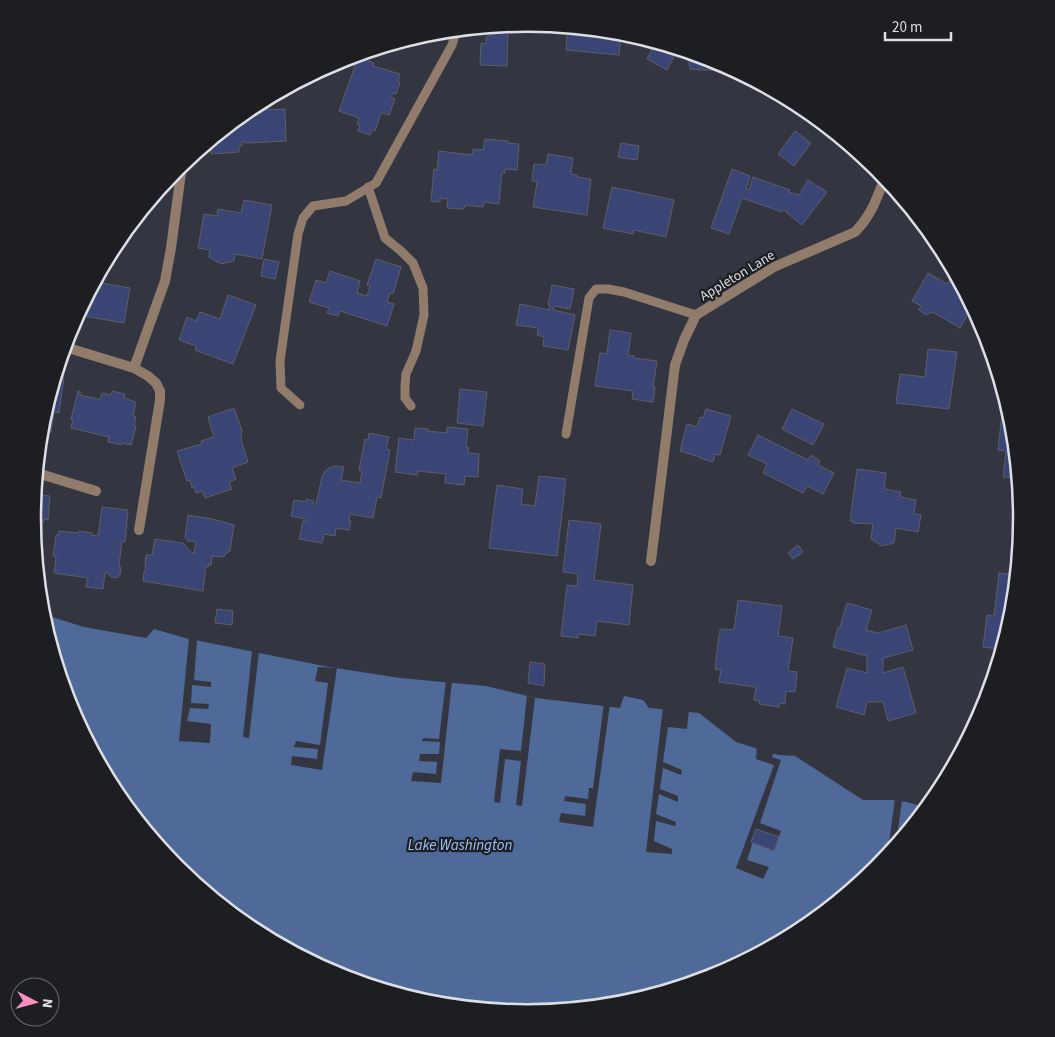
<svg xmlns="http://www.w3.org/2000/svg" width="1055" height="1037" font-family="'Source Sans 3',sans-serif">
	<style>
		.water { fill: #4f6a99 }
		.pier { fill: #333640 }
		.building { fill: #3a4575; stroke: #5b5f69 }
		.lines { fill: none; stroke-linecap: round; stroke-linejoin: round }
		.service { stroke: #917b6b; stroke-width: 9 }
		.minor { stroke: #917b6b; stroke-width: 10 }
		.labels { text-anchor: middle; stroke-width: 4.5; stroke-linejoin: round; paint-order: stroke }
		.street-label { font-size: 14px; fill: #dddfe5; stroke: #1c1e22 }
		.water-label { font-size: 15px; font-style: italic; fill: #9fc1fa; stroke: #1c1e22 }
		.rim { fill: none; stroke: #dddfe5; stroke-width: 2.5 }
	</style>
	<rect width="100%" height="100%" fill="#333640"/>
	<path class="water" d="M42 614 84 627 146 638 154 629 185 638 329 667 400 678 486 686 536 698 620 708 624 696 643 700 649 708 699 713 736 742 778 755 795 756 863 800H891L907 802 927 808 877 869 802 930 717 976 624 1004 528 1013 431 1004 338 975 252 930 177 868 116 793 70 708Z"/>
	<path class="pier" d="M189 638 197 640 194 680 211 682V687L192 685 191 703 209 704 208 709 190 708 187 721 211 724 210 743 179 741Z
		M252 651 259 652 249 738 243 737Z
		M318 667 337 668 322 770 291 765 292 756 317 759 318 749 294 747 296 741 320 745 328 683 315 681Z
		M446 680 452 681 441 783 411 781 413 772 436 774 437 762 419 761 420 754H439L440 742 422 741 423 738 439 739Z
		M527 696 535 698 522 806 516 805 521 761 505 759 500 803 494 802 500 749 521 751Z
		M604 703 610 704 593 827 559 822 561 813 585 816 586 804 564 801 565 796 588 799 589 788H593Z
		M663 707 689 710 687 729 668 727 663 762 682 770 681 775 663 768 660 789 678 796V802L659 794 656 814 676 822 675 826 656 821 654 841 672 849V854L646 852Z
		M757 746 774 751 772 757 781 760 760 823 781 831 774 849 753 842 747 860 769 867 763 879 736 868 774 765 756 759Z
		M895 799 902 800 896 845 887 857Z"/>
	<path class="building" d="M508 28 507 66 480 65 481 43 486 44V37Z
		M568 28 621 33 619 55 566 50Z
		M648 41 687 53 676 52 667 70 647 59 652 49 645 45Z
		M688 53 717 62 737 72 690 69Z
		M358 57 374 63 373 66 400 74 398 82H400L396 94 393 93 391 97 395 99 389 115 381 113 375 131 372 130 370 135 358 131 360 125 357 124 359 118 339 111Z
		M262 102V110L285 109 286 141 247 143V142H242V146H239V152L211 154V142L253 107Z
		M795 131 811 143 794 166 778 154Z
		M485 139 508 141V143L519 144 517 170 505 169V173H502L499 204 484 202 483 207 465 205 464 209 447 208 448 199 440 198V202L431 201 434 169 437 170 439 151 472 155 473 149 483 150Z
		M621 143 639 146 637 160 618 157Z
		M548 154 573 158 571 174 577 175V177L591 179 587 215 533 207 537 182 532 181 534 164 546 165Z
		M732 169 750 176 746 189 749 190 753 177 790 190 789 192 799 195 808 180 827 192 802 225 787 213 788 212 783 210 782 212 742 198 729 234 711 228Z
		M612 187 674 200 666 237 633 230V234L603 228Z
		M244 200 272 205 262 259 235 254 234 261 221 264 209 257 210 250 198 248 204 214 217 216 218 209 241 213Z
		M264 259 279 262 275 279 261 276Z
		M376 259 401 267 393 294 390 293 387 302 394 304 387 326 340 311 338 316 327 313 329 308 309 302 316 280 326 283 330 271 360 281 357 293 367 296 370 286 367 285Z
		M928 273 947 284 954 273 972 306 960 328 933 312 926 315 919 310 921 306 912 301Z
		M96 282 130 288 124 323 78 315Z
		M552 285 574 289 570 309 554 306 553 310 575 315 568 350 543 346 544 337 537 335 538 328 516 325 520 304 549 310 550 305H548Z
		M228 295 256 305 233 364 195 350 196 346 179 340 187 317 196 321 200 312 220 319Z
		M610 330 631 333 628 355 634 356V358L657 361 653 387H655L653 402 632 399 633 391 595 386 600 353 607 354Z
		M928 349 957 352 949 409 896 403 900 374 925 377Z
		M56 376 64 377 59 413 54 412 51 432 41 431 42 422Z
		M460 389 487 392 483 426 457 423Z
		M78 391 80 392V395L98 399 100 400 102 393 111 395 112 391 125 394 124 398 136 402 133 416 136 417 134 426 136 427 131 445 122 443V445L108 442 109 437 71 428 73 420 71 419Z
		M1004 395 1013 422 1018 478 1003 477 1006 451 998 450Z
		M234 408 242 431 241 439 248 462 232 468 236 479 229 482 232 489 205 498 202 491 196 493 194 487 192 488 190 480 187 481 177 451 202 444 201 441 214 437 208 417Z
		M706 409 731 416 720 455 715 454 713 462 699 458 700 457 680 451 687 424 697 427 700 417 703 418Z
		M792 409 824 424 813 445 782 429Z
		M447 427 468 429 466 447H469L468 453 479 454 478 477 465 476 464 485 445 483 446 474 418 471 417 475 395 472 399 438 414 440 415 428 428 429 427 431 447 433Z
		M369 433 389 437 386 449 390 450 381 498 377 497 373 518 350 514 349 521H351L349 530 336 528 335 536 324 534 322 543 299 539 303 521H306V519L291 516 294 500 306 502V499L314 501 313 504H316L322 477 325 471 329 468 335 466 344 467 341 480 360 483 362 471 359 470 365 439 368 440Z
		M758 435 808 460 811 455 820 461 818 465 834 473 823 494 807 486 803 493 763 473 767 464 748 455Z
		M857 469 886 473 884 489 901 492 900 497 916 500 914 514 921 515 918 532 896 528 894 543 882 546 871 539 873 524 853 523V521H850Z
		M539 476 566 479 557 556 489 548 497 485 523 489 521 504 535 506Z
		M35 494 50 496 48 520 44 519 43 523H40L39 531 35 530 34 536 33 518Z
		M102 507 128 510 125 542 122 541 119 565 121 568 120 575 117 578 111 577 108 573H105L103 589 86 587 88 578 54 573 56 557 53 556 56 535H59V531L78 533 79 531 92 533V535L98 536Z
		M188 515 212 519 234 525 230 551 225 554 224 557 212 556 211 565 209 564 208 567 206 566 203 591 143 581 144 572 146 569 145 566 146 555H152L155 539 183 543 191 552 194 553 196 542 188 541 185 537Z
		M569 520 601 524 594 580 633 585 629 625 597 621 595 636 578 634V638L561 636 567 585 577 586 578 574 563 572Z
		M798 545 803 552 793 559 788 553Z
		M999 573 1017 575 1013 615 1003 646H999L998 649 983 647 987 615 994 616Z
		M738 600 782 606 778 636 793 638 788 671 797 672 795 692 786 691 785 704 780 703 779 707 759 704 760 701 754 700 756 687 719 682 721 670 715 669 719 635H720V629L734 630Z
		M847 603 872 610 866 630 878 633 906 625 913 650 883 658V673L903 667 916 713 888 721 883 702H867L864 715 836 707 847 668 867 673V656L833 647 838 627H840Z
		M217 609 233 611 232 625 215 623Z
		M530 662 545 664 544 686 528 683Z
		M756 829 779 837 774 851 751 842Z"/>
	<g class="lines">
		<path class="service" d="M368 187 385 238 401 251 413 263 423 288 424 315 416 351 406 374 405 385V398L411 406
			M300 405 281 388 280 361 298 234 303 218 313 206 346 201 376 183 452 45 456 31
			M566 434 589 298 596 289H608L624 292 696 315"/>
		<path class="minor" d="M65 347 134 368 148 376 156 383 160 391V400L139 530
			M134 368 165 281 171 248 182 165
			M37 473 96 491
			M651 561 675 365 684 340 696 315 774 267 855 232C871 216 877 198 885 177"/>
	</g>
	<g class="labels">
		<g class="street-label">
			<text transform="translate(737 275) rotate(-31)" y="5">Appleton Lane</text>
		</g>
		<g class="water-label">
			<text x="460" y="850">Lake Washington</text>
		</g>
	</g>
	<path d="M0 0H1055V1037H0ZM41 518a486 486 0 1 1 972 0a486 486 0 1 1-972 0Z" fill="#1c1e22" fill-rule="evenodd"/>
	<path class="rim" d="M41 518a486 486 0 1 1 972 0a486 486 0 1 1-972 0Z"/>
	<g transform="translate(35 1002) rotate(96)"><circle r="24" fill="#1c1e22" stroke="#696b70"/>
	<path d="M0-4L9 19L0 12L-9 19Z" fill="#fd8ebf"/>
	<text y="-8" font-size="14" font-weight="bold" text-anchor="middle" fill="#dddfe5">N</text>
	</g>
	<path d="M885 32v8h66v-8" fill="none" stroke="#dddfe5" stroke-width="2.5"/>
	<text x="892" y="32" font-size="15" fill="#dddfe5" stroke="#1c1e22" stroke-width="4" paint-order="stroke">20 m</text>
</svg>
